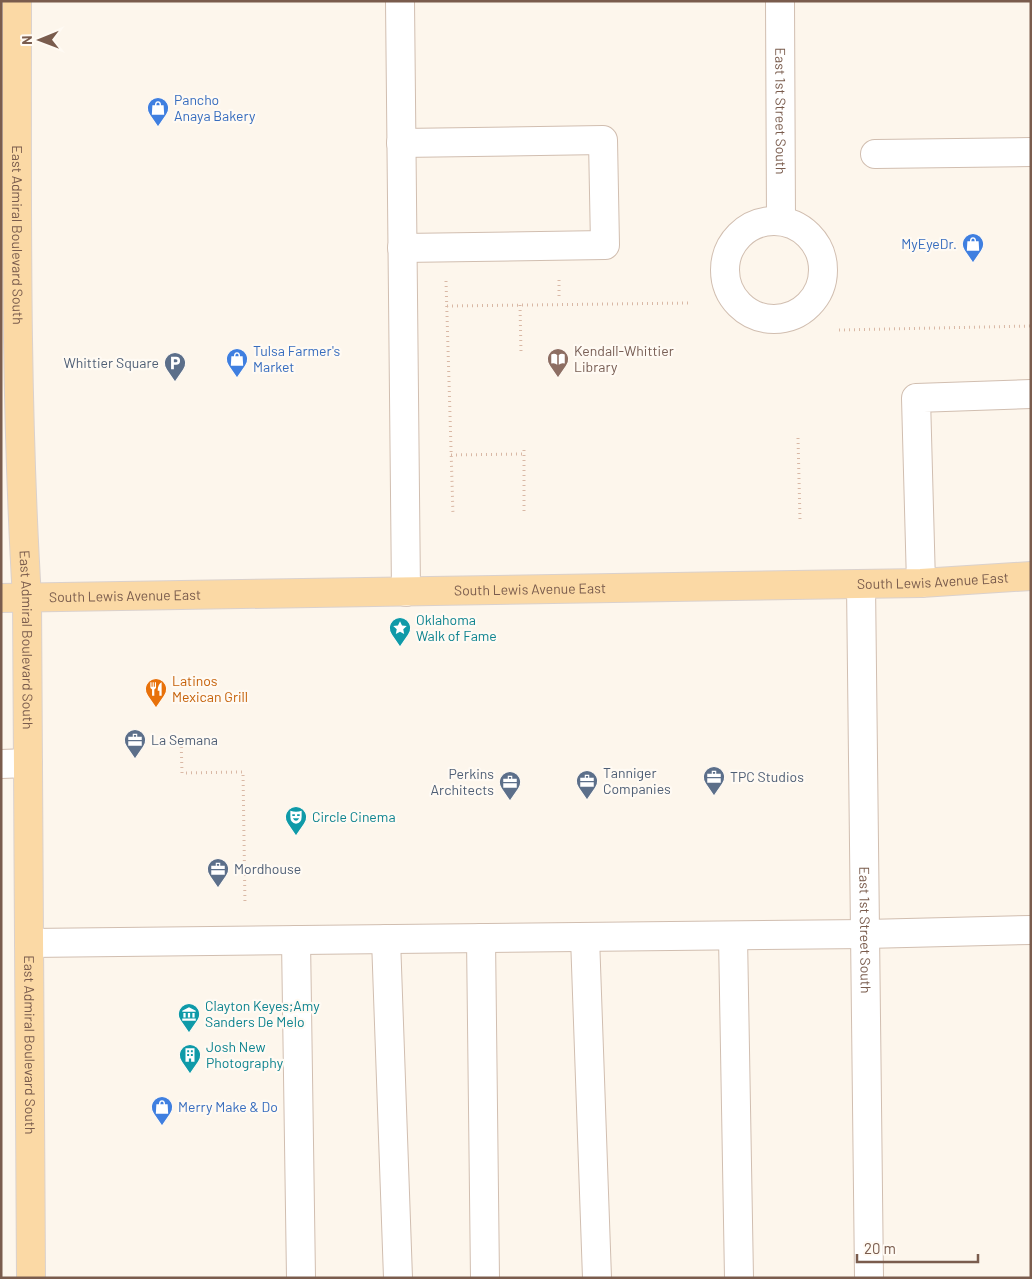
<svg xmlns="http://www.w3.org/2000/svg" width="1032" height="1279" font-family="Barlow,sans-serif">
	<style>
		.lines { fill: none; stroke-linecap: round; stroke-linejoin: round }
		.minor-casing { stroke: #d1beb0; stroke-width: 30 }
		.major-casing { stroke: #dad1cd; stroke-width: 30 }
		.path { stroke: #d9b8a5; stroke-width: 3; stroke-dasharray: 1 4; stroke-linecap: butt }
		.minor { stroke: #fff; stroke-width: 28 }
		.major { stroke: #fbd9a5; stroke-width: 28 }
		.labels { text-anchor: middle; stroke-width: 4.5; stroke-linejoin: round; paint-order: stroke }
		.shop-label { font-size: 14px; fill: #366cbe; stroke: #fffaf3; text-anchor: start }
		.street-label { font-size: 14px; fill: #7a5c4d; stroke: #fffaf3 }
		.education-label { font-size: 14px; fill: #785e54; stroke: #fffaf3; text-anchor: start }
		.service-label { font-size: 14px; fill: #4e5e75; stroke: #fffaf3; text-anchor: start }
		.culture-label { font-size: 14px; fill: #0d838f; stroke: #fffaf3; text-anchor: start }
		.food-label { font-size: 14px; fill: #c56008; stroke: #fffaf3; text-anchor: start }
	</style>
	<rect width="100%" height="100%" fill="#fdf6ec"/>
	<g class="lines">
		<g class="minor-casing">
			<g id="minor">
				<path d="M400 1 406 592"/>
				<path id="s1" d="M780 1 781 221"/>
				<path d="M401 143 603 140 605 245 402 248"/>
				<path d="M875 154 1031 152"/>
				<circle cx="774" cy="270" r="49"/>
				<path d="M921 583 916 398 1031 394"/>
				<path id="s2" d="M861 584 869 1278"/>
				<path d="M1 764 28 763"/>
				<path d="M733 936 739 1278"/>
				<path d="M585 937 597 1278"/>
				<path d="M481 938 485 1278"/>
				<path d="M386 939 398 1278"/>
				<path d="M296 940 301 1278"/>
				<path d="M29 943 866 934 1031 930"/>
			</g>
		</g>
		<g class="major-casing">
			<g id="major">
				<path id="s3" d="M17 1C17 200 15 399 27 598L31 1278"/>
				<path id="s4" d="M1 598 921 583 1031 576"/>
			</g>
		</g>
		<path class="path" d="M559 280V297
			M446 281 453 515
			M520 305 521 352
			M447 306 691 303
			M839 330 1031 326
			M798 438 800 520
			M524 450V514
			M451 455 524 454
			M181 737 182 773 243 772 245 905"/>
		<use href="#minor" class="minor"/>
		<use href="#major" class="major"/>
	</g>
	<defs>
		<g id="shop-pin" transform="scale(1.125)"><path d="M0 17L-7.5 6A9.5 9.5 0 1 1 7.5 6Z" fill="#3f7fe0" stroke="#fffaf3"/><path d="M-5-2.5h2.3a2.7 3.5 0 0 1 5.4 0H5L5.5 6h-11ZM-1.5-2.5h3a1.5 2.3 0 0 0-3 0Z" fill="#fff"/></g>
		<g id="library-pin" transform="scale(1.125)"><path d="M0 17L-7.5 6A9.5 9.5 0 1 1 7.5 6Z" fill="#8d6e63" stroke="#fffaf3"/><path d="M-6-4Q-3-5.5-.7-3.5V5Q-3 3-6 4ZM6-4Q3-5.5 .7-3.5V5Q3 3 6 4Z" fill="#fff"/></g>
		<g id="parking-pin" transform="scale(1.125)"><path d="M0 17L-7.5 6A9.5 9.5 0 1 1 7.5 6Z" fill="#5c6f8a" stroke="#fffaf3"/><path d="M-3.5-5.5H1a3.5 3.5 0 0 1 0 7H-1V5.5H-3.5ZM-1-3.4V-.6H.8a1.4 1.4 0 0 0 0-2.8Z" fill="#fff"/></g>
		<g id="sight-pin" transform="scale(1.125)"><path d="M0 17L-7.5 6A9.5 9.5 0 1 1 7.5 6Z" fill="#0f9aa8" stroke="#fffaf3"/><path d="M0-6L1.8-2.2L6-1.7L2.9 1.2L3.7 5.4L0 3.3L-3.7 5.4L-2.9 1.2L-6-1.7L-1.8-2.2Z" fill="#fff"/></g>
		<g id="restaurant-pin" transform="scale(1.125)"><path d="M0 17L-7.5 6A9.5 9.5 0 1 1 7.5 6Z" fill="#e8710a" stroke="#fffaf3"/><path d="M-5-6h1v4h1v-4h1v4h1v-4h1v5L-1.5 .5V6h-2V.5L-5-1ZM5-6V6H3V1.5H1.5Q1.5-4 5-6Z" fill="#fff"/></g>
		<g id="office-pin" transform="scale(1.125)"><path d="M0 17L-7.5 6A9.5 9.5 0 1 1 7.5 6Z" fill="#5c6f8a" stroke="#fffaf3"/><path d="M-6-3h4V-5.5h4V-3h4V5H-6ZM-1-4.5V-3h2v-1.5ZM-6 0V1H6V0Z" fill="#fff"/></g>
		<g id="theatre-pin" transform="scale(1.125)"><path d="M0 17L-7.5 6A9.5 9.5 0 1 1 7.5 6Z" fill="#0f9aa8" stroke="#fffaf3"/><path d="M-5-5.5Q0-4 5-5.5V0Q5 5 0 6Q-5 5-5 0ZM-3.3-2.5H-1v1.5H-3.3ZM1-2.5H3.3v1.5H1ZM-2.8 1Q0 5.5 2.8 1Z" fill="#fff"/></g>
		<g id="museum-pin" transform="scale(1.125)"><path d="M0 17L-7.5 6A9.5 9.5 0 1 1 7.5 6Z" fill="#0f9aa8" stroke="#fffaf3"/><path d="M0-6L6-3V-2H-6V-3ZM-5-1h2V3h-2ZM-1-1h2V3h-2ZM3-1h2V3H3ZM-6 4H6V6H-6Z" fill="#fff"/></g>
		<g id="building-pin" transform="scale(1.125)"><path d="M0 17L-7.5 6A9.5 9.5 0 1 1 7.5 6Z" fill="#0f9aa8" stroke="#fffaf3"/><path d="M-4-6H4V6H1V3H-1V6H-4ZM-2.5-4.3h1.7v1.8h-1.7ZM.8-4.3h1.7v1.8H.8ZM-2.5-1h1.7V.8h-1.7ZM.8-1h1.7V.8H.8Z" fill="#fff"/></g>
	</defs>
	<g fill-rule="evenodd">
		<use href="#shop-pin" x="158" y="108"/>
		<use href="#shop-pin" x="973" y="244"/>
		<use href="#shop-pin" x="237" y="359"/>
		<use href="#library-pin" x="558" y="359"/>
		<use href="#parking-pin" x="175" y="363"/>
		<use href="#sight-pin" x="400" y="628"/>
		<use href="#restaurant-pin" x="156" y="689"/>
		<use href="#office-pin" x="135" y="740"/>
		<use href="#office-pin" x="714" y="777"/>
		<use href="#office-pin" x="587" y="781"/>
		<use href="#office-pin" x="510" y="782"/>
		<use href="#theatre-pin" x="296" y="817"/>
		<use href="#office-pin" x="218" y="869"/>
		<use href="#museum-pin" x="189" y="1014"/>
		<use href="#building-pin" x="190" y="1055"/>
		<use href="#shop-pin" x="162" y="1107"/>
	</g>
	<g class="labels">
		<g class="shop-label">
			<text x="174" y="105">Pancho<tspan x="174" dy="16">Anaya Bakery</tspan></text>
			<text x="957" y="249" text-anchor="end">MyEyeDr.</text>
			<text x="253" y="356">Tulsa Farmer's<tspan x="253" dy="16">Market</tspan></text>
			<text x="178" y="1112">Merry Make &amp; Do</text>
		</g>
		<g class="street-label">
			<text dy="5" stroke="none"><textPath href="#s1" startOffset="110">East 1st Street South</textPath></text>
			<text dy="5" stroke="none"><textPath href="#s3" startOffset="234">East Admiral Boulevard South</textPath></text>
			<text dy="5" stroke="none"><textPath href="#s4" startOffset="932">South Lewis Avenue East</textPath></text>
			<text dy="5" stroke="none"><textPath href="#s4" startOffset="529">South Lewis Avenue East</textPath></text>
			<text dy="5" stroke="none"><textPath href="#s4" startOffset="124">South Lewis Avenue East</textPath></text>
			<text dy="5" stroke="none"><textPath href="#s3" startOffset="639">East Admiral Boulevard South</textPath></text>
			<text dy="5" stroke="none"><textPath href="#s2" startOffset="346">East 1st Street South</textPath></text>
			<text dy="5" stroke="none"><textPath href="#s3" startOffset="1044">East Admiral Boulevard South</textPath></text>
		</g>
		<g class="education-label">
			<text x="574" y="356">Kendall-Whittier<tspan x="574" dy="16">Library</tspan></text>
		</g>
		<g class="service-label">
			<text x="159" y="368" text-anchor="end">Whittier Square</text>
			<text x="151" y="745">La Semana</text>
			<text x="603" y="778">Tanniger<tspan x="603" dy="16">Companies</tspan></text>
			<text x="494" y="779" text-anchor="end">Perkins<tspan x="494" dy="16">Architects</tspan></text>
			<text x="730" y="782">TPC Studios</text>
			<text x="234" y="874">Mordhouse</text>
		</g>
		<g class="culture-label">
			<text x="416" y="625">Oklahoma<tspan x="416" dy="16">Walk of Fame</tspan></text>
			<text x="312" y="822">Circle Cinema</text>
			<text x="205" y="1011">Clayton Keyes;Amy<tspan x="205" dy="16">Sanders De Melo</tspan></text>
			<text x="206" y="1052">Josh New<tspan x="206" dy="16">Photography</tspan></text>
		</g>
		<g class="food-label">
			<text x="172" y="686">Latinos<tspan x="172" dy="16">Mexican Grill</tspan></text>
		</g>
	</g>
	<rect width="1032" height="1279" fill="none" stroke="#7a5c4d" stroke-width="5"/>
	<g transform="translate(40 40) rotate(269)" stroke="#fffaf3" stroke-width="4" paint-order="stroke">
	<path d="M0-4L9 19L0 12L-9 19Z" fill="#7a5c4d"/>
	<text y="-8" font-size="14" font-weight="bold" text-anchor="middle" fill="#7a5c4d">N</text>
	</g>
	<path d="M857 1254v8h121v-8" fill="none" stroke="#7a5c4d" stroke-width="2.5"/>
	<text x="864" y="1254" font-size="15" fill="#7a5c4d" stroke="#fffaf3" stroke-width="4" paint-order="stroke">20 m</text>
</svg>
